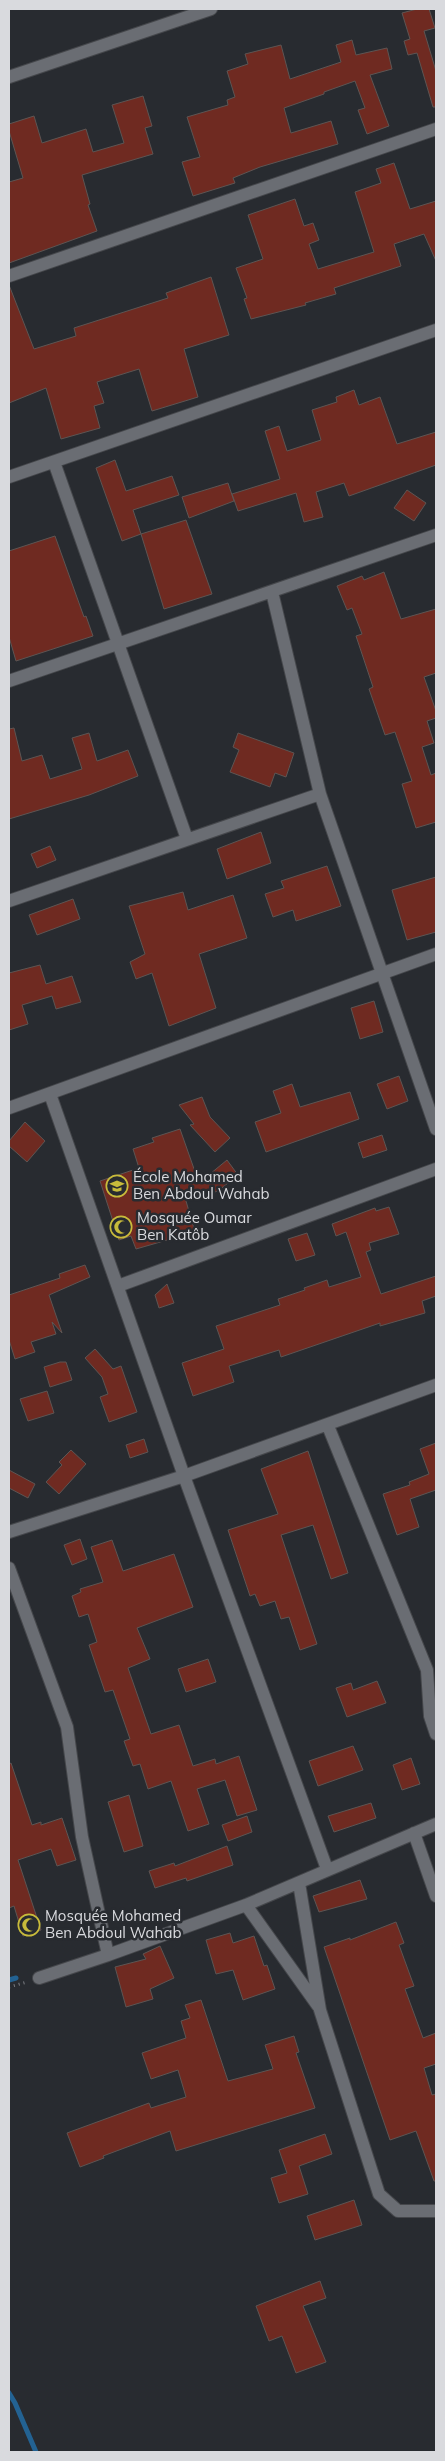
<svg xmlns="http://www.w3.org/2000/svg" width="445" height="2461" font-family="Mulish,sans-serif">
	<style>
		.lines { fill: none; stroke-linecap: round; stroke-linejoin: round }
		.stream { stroke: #236292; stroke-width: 5 }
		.building { fill: #6f2a21; stroke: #5d5553 }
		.minor-casing { stroke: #45474b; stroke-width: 14 }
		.path { stroke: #7b7d82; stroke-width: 3; stroke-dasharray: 1 4; stroke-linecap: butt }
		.minor { stroke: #6a6d73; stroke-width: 12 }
		.labels { text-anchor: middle; stroke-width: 5; stroke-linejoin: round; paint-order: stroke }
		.poi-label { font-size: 15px; fill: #d9dade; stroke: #282b30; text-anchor: start }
	</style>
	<rect width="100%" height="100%" fill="#282b30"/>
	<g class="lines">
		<path class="stream" d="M9 1980 16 1978
			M9 2393 15 2403 36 2452"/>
	</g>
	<path class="building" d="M417 9H429L435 28 424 31 436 71V107H433L417 53 408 55 404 41 410 39 402 13Z
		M352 40 356 55 387 48 392 69 370 75 389 126 367 134 358 110 365 108 355 81 324 92V94L284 108 291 133 331 121 338 144 260 167 233 178 235 183 193 196 182 162 200 157 187 117 228 105 227 100 235 97 227 71 248 64 245 54 281 45 290 79 341 62 336 45Z
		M143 96 152 126 145 128 153 154 82 175 90 204 88 205 97 231 9 263V182L23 178 9 131V124L34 116 42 143 86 129 93 152 124 143 112 105Z
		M394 163 410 209 436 201V261L424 234 394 244 401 266 334 288 336 294 305 303 306 305 251 319 244 299 247 298 236 268 263 259 248 215 295 199 304 226 313 223 319 240 309 244 318 269 374 252 355 192 381 183 376 169Z
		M211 277 229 335 184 349 198 397 152 411 139 369 97 382 104 403 94 406 100 428 61 439 46 388 9 403V285L34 349 76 336 74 328 168 298 166 293Z
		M354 390 359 405 380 397 397 444 436 432V465L349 496 344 483 316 492 323 517 304 522 296 493 238 511 232 494 280 479 265 431 279 426 287 451 321 440 312 410 337 402 336 397Z
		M115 460 126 491 172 476 179 495 133 510 141 534 122 541 96 468Z
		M228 483 234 501 189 518 182 497Z
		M407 490 426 503 414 521 394 508Z
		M186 520 212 594 164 609 141 534Z
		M55 536 84 617 86 616 93 636 16 661 9 637V551Z
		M384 572 401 619 436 609V673L424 677 436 711V718L427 721 434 743 422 747 431 775 436 773V822L416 828 402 784 412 781 395 732 385 735 369 689 373 687 356 636 362 634 352 608 347 610 337 586 362 576 364 580Z
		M14 728 22 761 42 755 50 779 82 769 72 738 89 733 97 761 128 750 138 776 89 795 9 819V729Z
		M238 733 294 753 286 777 275 773 270 787 230 772 239 750 233 747Z
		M261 832 271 863 227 879 217 849Z
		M50 846 56 860 37 868 31 854Z
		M327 866 341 906 296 921 293 910 273 917 265 894 284 888 281 881Z
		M436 877V932L407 940 392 890Z
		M183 892 188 910 233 895 247 938 199 954 216 1008 169 1026 152 973 136 979 130 962 145 954 129 906Z
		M73 899 80 919 37 935 29 915Z
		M40 965 46 984 72 976 81 1002 56 1009 52 996 22 1005 28 1024 9 1030V973Z
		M374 1001 383 1032 360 1039 351 1008Z
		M399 1076 408 1101 387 1109 377 1084Z
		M292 1084 300 1107 350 1092 359 1119 266 1152 255 1122 281 1113 273 1091Z
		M202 1097 210 1117 230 1138 215 1152 190 1125 194 1124 179 1105Z
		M25 1122 45 1141 27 1162 9 1146V1141Z
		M180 1129 199 1183 227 1160 238 1175 218 1191 186 1201 195 1232 136 1249 131 1236 119 1240 100 1181 139 1168 133 1149 154 1142 152 1138Z
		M382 1135 387 1150 363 1158 358 1143Z
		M389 1207 399 1234 369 1243 371 1250 366 1252 381 1294 436 1276V1296L422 1301 425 1313 380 1326V1323L281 1357 279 1350 229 1366 234 1382 193 1396 182 1363 224 1349 216 1326 280 1305 278 1299 305 1290 304 1288 327 1280 329 1287 361 1277 346 1232 336 1236 332 1224 375 1208 376 1211Z
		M307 1233 315 1255 296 1261 288 1239Z
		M85 1265 90 1277 49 1295 62 1333 52 1322 56 1334 31 1342 35 1352 15 1359 9 1340V1295L60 1278 59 1274Z
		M167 1284 174 1303 159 1308 155 1295Z
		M95 1349 113 1369 121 1366 137 1412 109 1422 100 1397 108 1394 102 1377 85 1358Z
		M60 1362H66L72 1380 50 1387 44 1367Z
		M47 1391 54 1413 28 1421 20 1399Z
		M144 1439 148 1452 130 1458 126 1445Z
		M436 1443V1490L410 1499 419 1527 397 1535 383 1494 410 1485 409 1482 429 1474 420 1449Z
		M71 1450 86 1464 59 1494 46 1482 62 1465 59 1462Z
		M308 1451 348 1573 331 1579 313 1525 281 1535 317 1644 300 1650 289 1617 281 1619 275 1601 260 1606 255 1594 250 1596 228 1530 278 1514 261 1469Z
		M9 1470 35 1484 28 1498 9 1488Z
		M80 1539 87 1559 72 1565 64 1545Z
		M112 1540 123 1571 174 1554 193 1607 137 1628 150 1659 128 1668 151 1734 179 1725 193 1766 215 1759 216 1764 239 1756 257 1810 237 1816 225 1780 197 1789 209 1824 188 1831 171 1781 148 1789 140 1764 133 1766 124 1741 130 1739 113 1690 105 1692 89 1645 97 1642 88 1614 79 1617 72 1596 81 1592 80 1589 103 1582 91 1547Z
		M208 1659 216 1682 186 1692 178 1669Z
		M377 1681 386 1703 347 1717 336 1688 351 1683 353 1690Z
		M353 1746 363 1770 318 1786 309 1761Z
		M411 1758 420 1784 402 1790 393 1765Z
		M11 1763 32 1825 41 1822V1825L62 1818 76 1860 57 1866 51 1849 18 1860 41 1930 23 1936 14 1906 9 1908V1764Z
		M129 1795 143 1846 124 1852 108 1802Z
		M371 1803 376 1818 334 1832 328 1816Z
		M247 1816 252 1832 228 1841 222 1825Z
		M227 1846 233 1865 187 1881 186 1878 155 1888 149 1871 174 1863 175 1866Z
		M360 1880 367 1899 319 1912 313 1896Z
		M396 1922 404 1943 399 1945 414 1986 405 1989 423 2038 436 2033V2064L424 2068 432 2095 436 2094V2181H434L416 2131 390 2140 324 1947 350 1938V1940Z
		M230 1933 233 1943 254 1936 264 1966 267 1965 275 1989 243 2000 233 1970 216 1974 206 1940Z
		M160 1946 174 1978 150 1989 153 1999 126 2007 115 1967 146 1959 143 1954Z
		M201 2000 228 2081 273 2069 265 2045 294 2036 299 2052 296 2053 315 2108 176 2151 170 2131 103 2156 104 2158 80 2167 67 2133 149 2103 151 2108 186 2097 178 2070 151 2079 142 2053 186 2038 181 2021 190 2018 185 2005Z
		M325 2134 332 2154 299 2166 308 2194 279 2203 271 2178 287 2173 279 2150Z
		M354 2200 362 2225 315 2240 307 2216Z
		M320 2281 326 2298 303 2306 326 2362 296 2373 282 2336 269 2341 256 2306Z"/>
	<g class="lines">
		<g class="minor-casing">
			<path id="minor" d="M9 77 211 9
				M9 276 436 129
				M54 462 187 839
				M9 477 436 330
				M272 592 320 794 436 1129
				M9 681 436 535
				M9 901 320 794
				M50 1094 184 1476 327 1869
				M9 1108 436 954
				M118 1286 436 1169
				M328 1426 427 1670 430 1716 436 1734
				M9 1532 184 1476 436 1385
				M9 1568 67 1727 82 1837 108 1955
				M414 1833 436 1896
				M299 1883 320 2010 379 2194 398 2211H436
				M246 1905 318 2006
				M39 1978 108 1955 246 1905 436 1824"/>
		</g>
		<path class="path" d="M9 1987 27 1982"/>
		<use href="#minor" class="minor"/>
	</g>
	<defs>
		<g id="school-ring" transform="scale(1.125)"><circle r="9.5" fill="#282b30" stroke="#c8bb3b" stroke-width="1.5"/><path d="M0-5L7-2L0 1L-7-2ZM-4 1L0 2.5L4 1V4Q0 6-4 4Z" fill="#c8bb3b"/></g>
		<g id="mosque-ring" transform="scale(1.125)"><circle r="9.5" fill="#282b30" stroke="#c8bb3b" stroke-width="1.5"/><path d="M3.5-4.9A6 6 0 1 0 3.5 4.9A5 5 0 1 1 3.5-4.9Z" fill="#c8bb3b"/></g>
	</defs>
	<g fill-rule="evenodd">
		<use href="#school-ring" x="117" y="1186"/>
		<use href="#mosque-ring" x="121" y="1227"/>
		<use href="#mosque-ring" x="29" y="1925"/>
	</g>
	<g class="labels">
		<g class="poi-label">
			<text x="133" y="1182">École Mohamed<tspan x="133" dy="17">Ben Abdoul Wahab</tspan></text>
			<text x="137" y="1223">Mosquée Oumar<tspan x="137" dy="17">Ben Katôb</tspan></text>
			<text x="45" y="1921">Mosquée Mohamed<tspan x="45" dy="17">Ben Abdoul Wahab</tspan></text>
		</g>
	</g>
	<rect width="445" height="2461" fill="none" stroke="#d9dade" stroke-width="20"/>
</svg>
